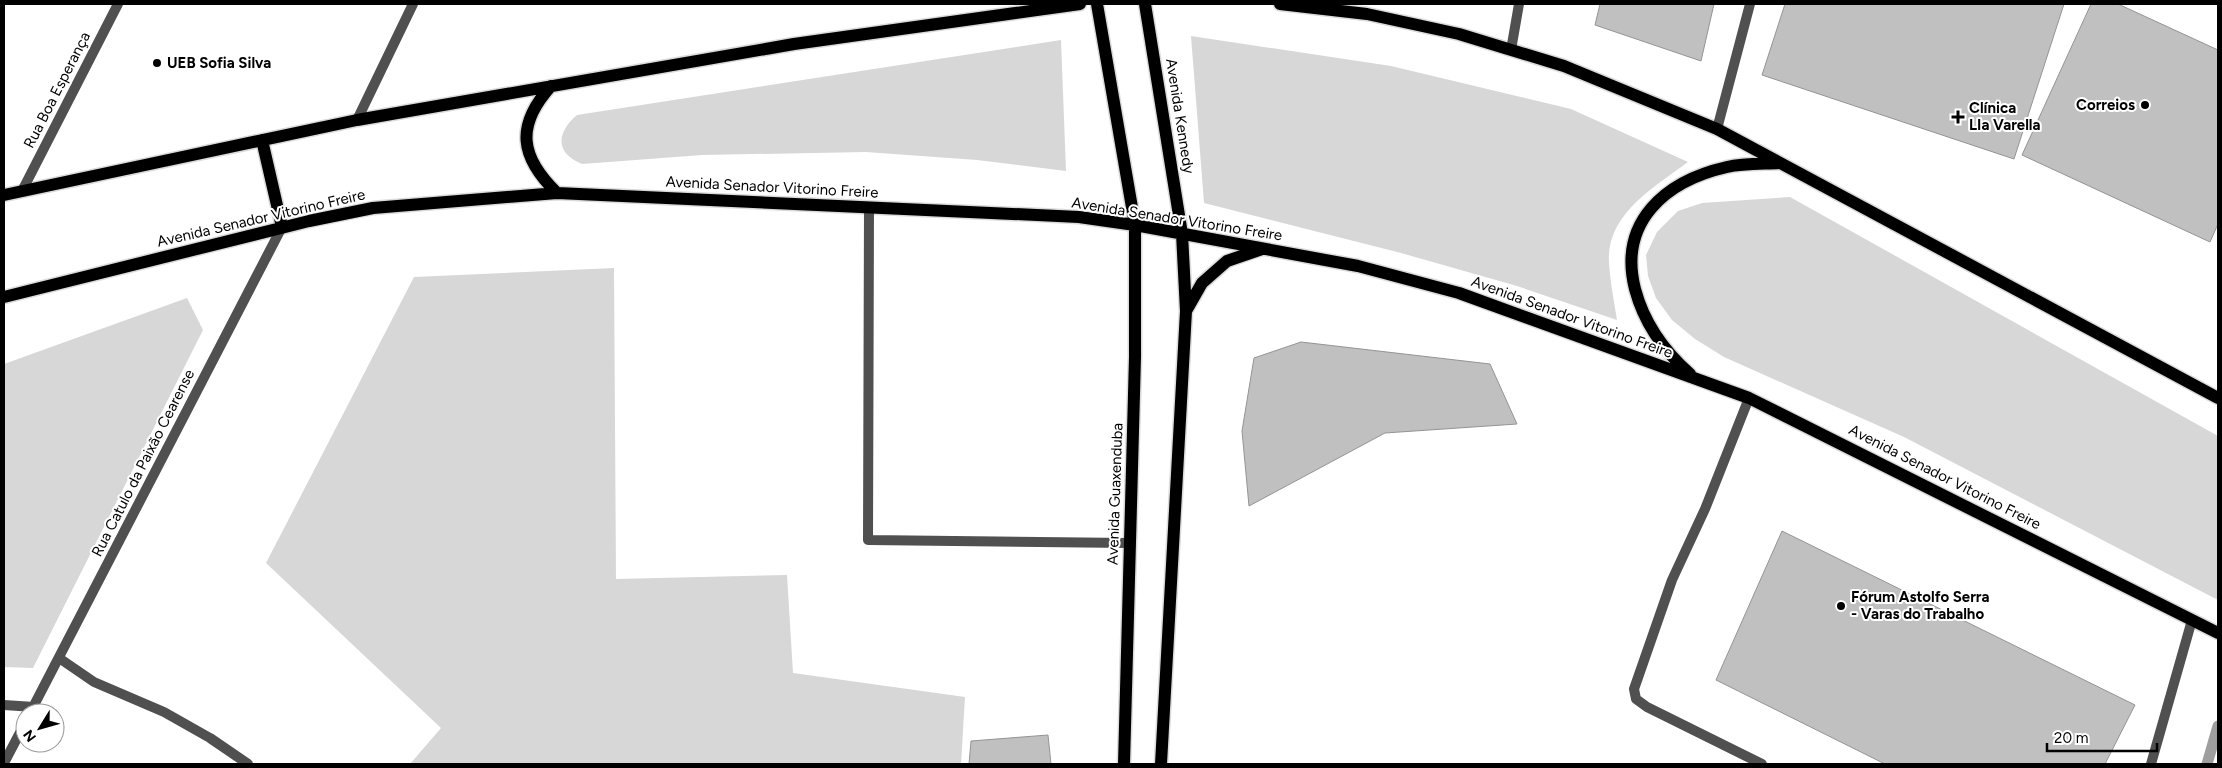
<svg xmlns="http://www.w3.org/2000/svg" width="2222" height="768" font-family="Figtree,sans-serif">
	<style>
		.green { fill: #d7d7d7 }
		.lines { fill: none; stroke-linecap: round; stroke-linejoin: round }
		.stream { stroke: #9e9e9e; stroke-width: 11 }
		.building { fill: #c0c0c0; stroke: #949494 }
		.primary-casing { stroke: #dbdbdb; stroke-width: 15 }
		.service { stroke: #505050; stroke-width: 10 }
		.minor { stroke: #505050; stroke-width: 10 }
		.primary { stroke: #000; stroke-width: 12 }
		.poi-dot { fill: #000; stroke: #fff; stroke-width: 2 }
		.labels { text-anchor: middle; stroke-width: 4; stroke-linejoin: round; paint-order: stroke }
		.poi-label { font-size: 15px; font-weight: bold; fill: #000; stroke: #fff; text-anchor: start }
		.street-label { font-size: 15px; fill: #000; stroke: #fff }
	</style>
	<rect width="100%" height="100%" fill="#fff"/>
	<path class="green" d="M1191 36 1391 66 1571 109 1688 162C1655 187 1606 214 1609 262 1610 281 1614 301 1617 320L1517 286 1401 253 1204 203Z
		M1061 40 1066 171 977 160 866 152 702 155 582 164C555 153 556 133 577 115Z
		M1790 197 2218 436V600L1904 437 1724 357 1695 339 1672 320 1656 298 1648 276 1646 255 1657 232 1678 211 1702 203Z
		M614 268 616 579 787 575 793 673 965 697 961 764H410L441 728 266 563 414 277Z
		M187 298 203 330 33 668 4 667V364Z"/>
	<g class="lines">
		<path class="stream" d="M2207 764 2218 726"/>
	</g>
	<path class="building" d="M1600 4H1714L1701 61 1595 25Z
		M1785 4H2064L2014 159 1762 75Z
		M2091 4H2118L2218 50V224L2210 242 2022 155Z
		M1301 342 1490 364 1517 424 1385 433 1249 506 1242 431 1254 358Z
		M1782 531 2135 705 2105 764H1885L1716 680Z
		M1048 735 1051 764H969L971 741Z"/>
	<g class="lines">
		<g class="primary-casing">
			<path id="primary" d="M1097 4 1135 225V357L1124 764
				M1145 4 1182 234 1186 311 1161 764
				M1280 4 1367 14 1459 34 1564 66 1717 129 2218 398
				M551 86C515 126 520 157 557 193
				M262 140 282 227
				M4 195 357 120 794 44 1080 4
				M4 297 309 221 373 208 557 193 1079 217 1135 225 1358 266 1459 293 1749 398 2218 633
				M1186 311 1202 283 1227 261 1262 249
				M1690 374C1664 351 1644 323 1635 289 1618 222 1665 181 1727 167 1744 163 1763 164 1780 163"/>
		</g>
		<path class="service" d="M1511 50 1519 4
			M869 207 868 540 1129 543
			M1749 398 1705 509 1672 580 1634 689 1636 699 1647 707 1762 764"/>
		<path class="minor" d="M357 120 413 4
			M1717 129 1750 4
			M22 191 118 4
			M59 658 94 682 164 712 210 738 248 764
			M4 705 34 707
			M30 713 282 227
			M4 763 25 723
			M2151 764 2192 620"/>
		<use href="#primary" class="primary"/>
	</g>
	<g class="poi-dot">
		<circle cx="157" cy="63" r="5"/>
		<circle cx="2145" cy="105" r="5"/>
		<path d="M1955.5 109.5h5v5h5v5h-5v5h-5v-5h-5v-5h5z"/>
		<circle cx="1841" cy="606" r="5"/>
	</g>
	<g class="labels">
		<g class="poi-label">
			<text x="167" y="68">UEB Sofia Silva</text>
			<text x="2135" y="110" text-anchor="end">Correios</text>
			<text x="1969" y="113">Clínica<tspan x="1969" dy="17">LIa Varella</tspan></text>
			<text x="1851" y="602">Fórum Astolfo Serra<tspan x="1851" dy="17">- Varas do Trabalho</tspan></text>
		</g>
		<g class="street-label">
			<text transform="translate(57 90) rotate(-63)" y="5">Rua Boa Esperança</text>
			<text transform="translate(1180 116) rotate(81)" y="5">Avenida Kennedy</text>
			<text transform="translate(772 187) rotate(3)" y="5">Avenida Senador Vitorino Freire</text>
			<text transform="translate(261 218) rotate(-13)" y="5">Avenida Senador Vitorino Freire</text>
			<text transform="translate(1177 219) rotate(9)" y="5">Avenida Senador Vitorino Freire</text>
			<text transform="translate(1572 317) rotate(20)" y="5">Avenida Senador Vitorino Freire</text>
			<text transform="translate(143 463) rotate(-63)" y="5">Rua Catulo da Paixão Cearense</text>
			<text transform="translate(1945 477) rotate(27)" y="5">Avenida Senador Vitorino Freire</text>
			<text transform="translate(1115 494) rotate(-88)" y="5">Avenida Guaxenduba</text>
		</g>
	</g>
	<rect width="2222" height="768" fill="none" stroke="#000000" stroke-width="10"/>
	<g transform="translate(40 728) rotate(233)"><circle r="24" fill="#ffffff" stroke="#999999"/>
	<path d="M0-4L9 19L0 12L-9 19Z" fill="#000000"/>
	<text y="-8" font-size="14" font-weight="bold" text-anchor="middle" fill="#000000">N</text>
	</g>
	<path d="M2047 743v8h110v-8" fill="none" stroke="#000000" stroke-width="2.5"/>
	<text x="2054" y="743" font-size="15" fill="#000000" stroke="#ffffff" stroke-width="4" paint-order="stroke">20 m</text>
</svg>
